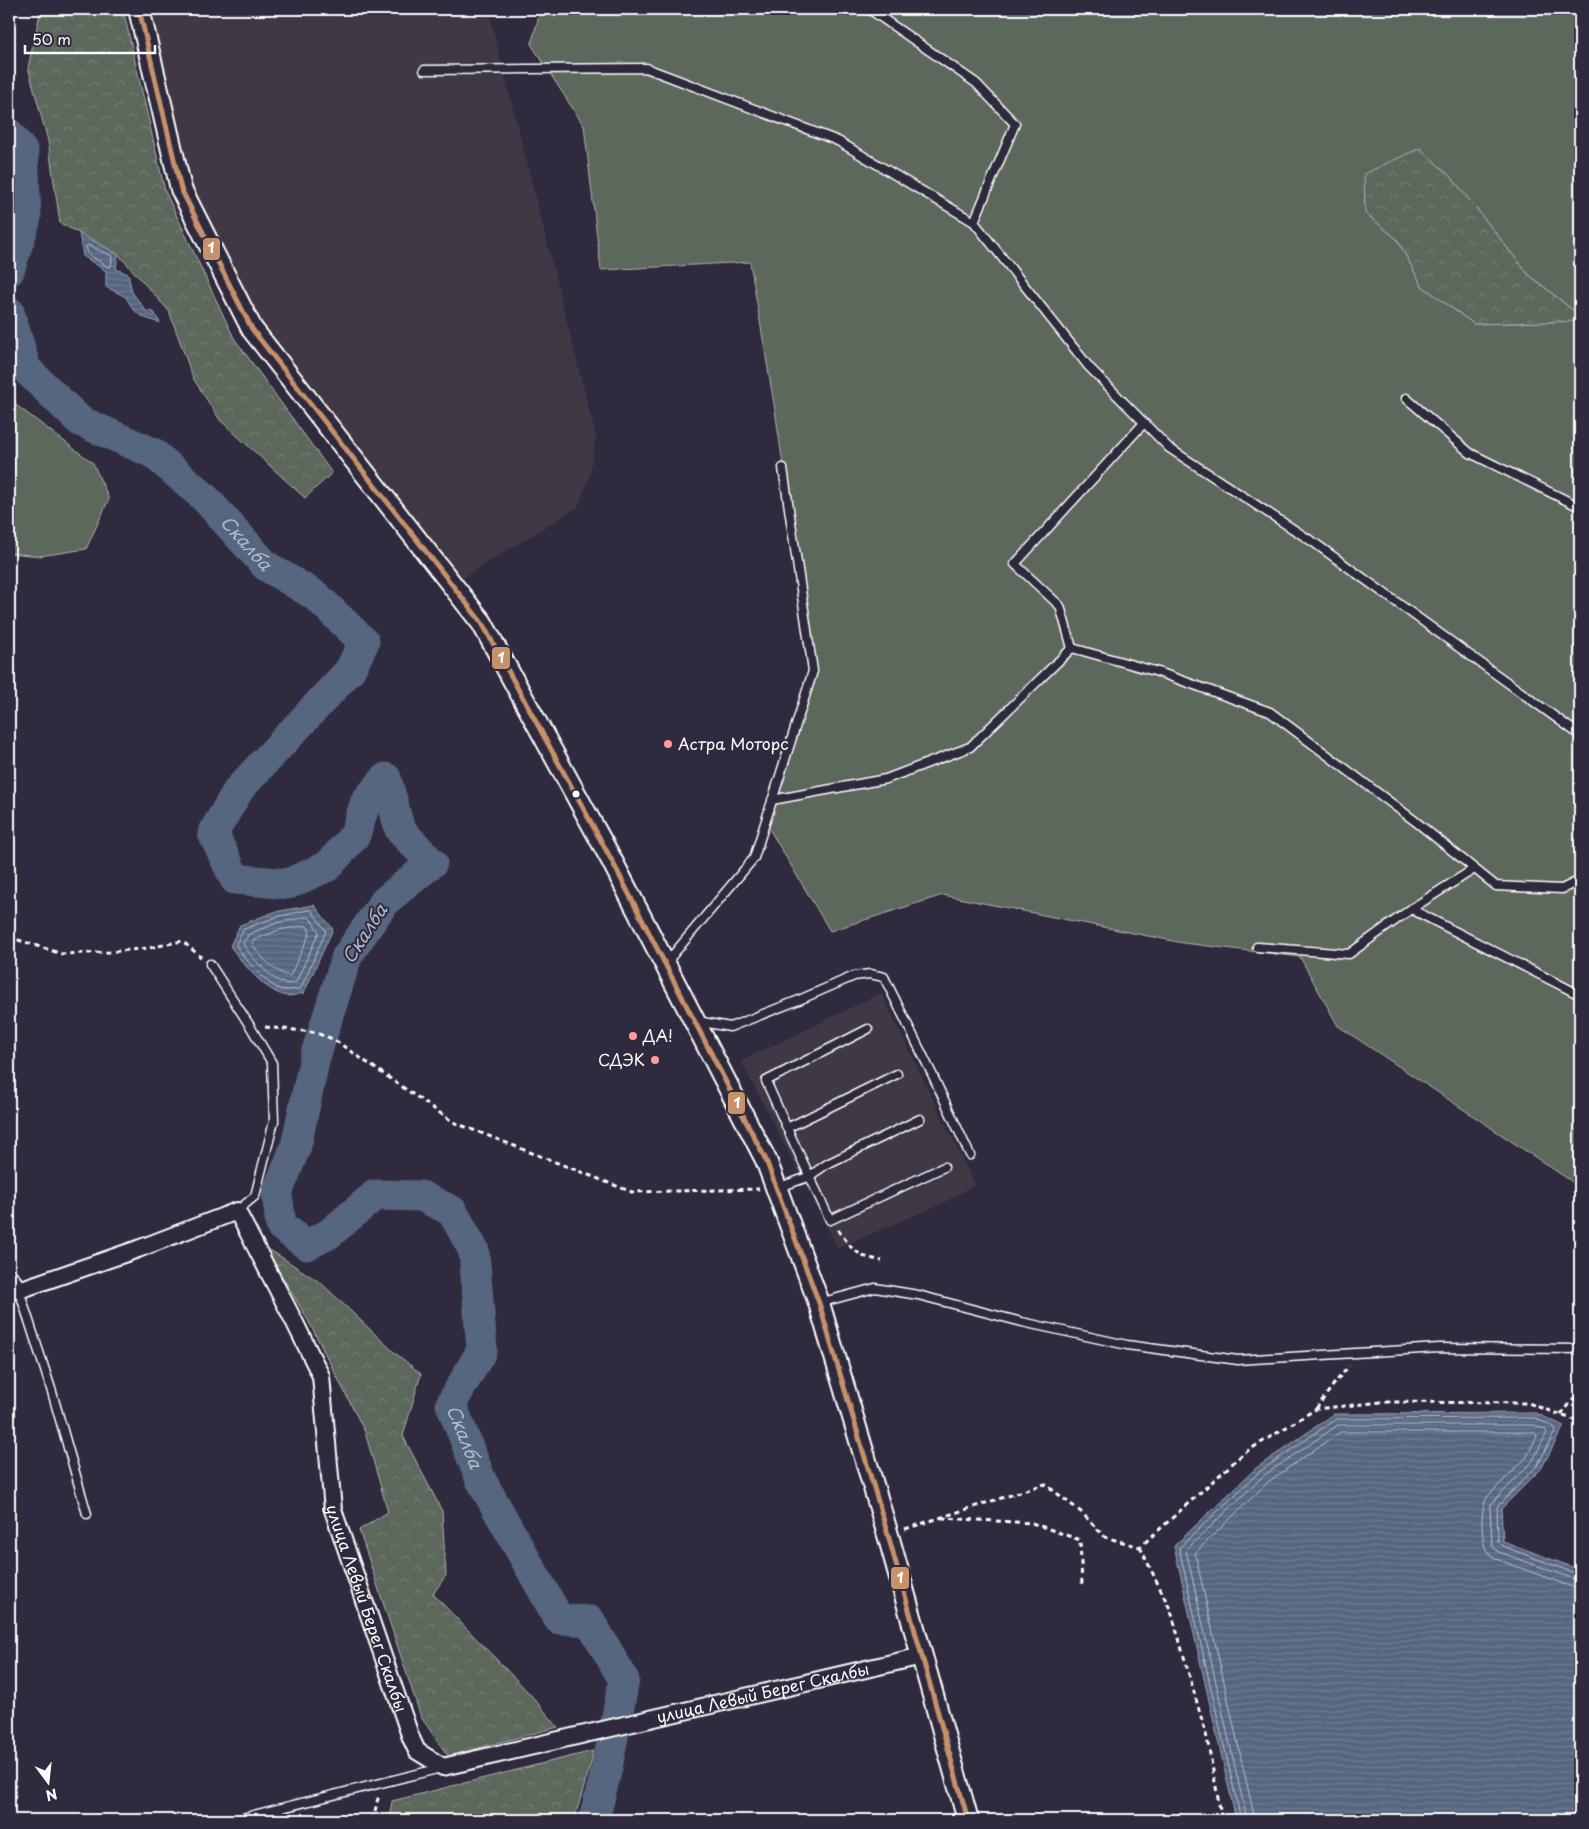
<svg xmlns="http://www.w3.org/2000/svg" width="1589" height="1829" font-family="'Playpen Sans',sans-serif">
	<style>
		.built { fill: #413945 }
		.green { fill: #5d675b; stroke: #aeb3ad }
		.forest { fill: url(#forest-crowns); stroke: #aeb3ad }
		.water { fill: url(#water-rules); stroke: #9aa3b3 }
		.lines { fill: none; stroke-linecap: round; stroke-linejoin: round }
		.shore { stroke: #bbc1cc; stroke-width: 1 }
		.river { stroke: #566580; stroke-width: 31 }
		.service-casing { stroke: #fff; stroke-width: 11 }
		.minor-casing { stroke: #fff; stroke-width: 20 }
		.tertiary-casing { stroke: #fff; stroke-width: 24 }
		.path { stroke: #fff; stroke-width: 3; stroke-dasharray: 5 4; stroke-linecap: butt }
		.service { stroke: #2f2a3d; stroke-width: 8 }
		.minor { stroke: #2f2a3d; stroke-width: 16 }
		.tertiary { stroke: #2f2a3d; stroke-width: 20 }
		.bus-1-casing { stroke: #2f2a3d; stroke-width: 9 }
		.bus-1 { stroke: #c7916a; stroke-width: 5 }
		.poi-dot { fill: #ff9aa2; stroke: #2f2a3d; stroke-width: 2 }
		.bus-dot { fill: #fff; stroke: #2f2a3d; stroke-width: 2 }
		.labels { text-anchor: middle; stroke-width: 4; stroke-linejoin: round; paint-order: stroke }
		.poi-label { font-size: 16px; fill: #fff; stroke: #2f2a3d; text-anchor: start }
		.street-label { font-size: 16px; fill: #fff; stroke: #2f2a3d }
		.water-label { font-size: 18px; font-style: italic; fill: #b3bac6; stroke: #2f2a3d }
		.line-badge { stroke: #2f2a3d; stroke-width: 2 }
		.badge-label { font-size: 14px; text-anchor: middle; font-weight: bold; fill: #fff }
	</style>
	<defs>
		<pattern id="forest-crowns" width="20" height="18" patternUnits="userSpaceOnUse" patternTransform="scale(1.25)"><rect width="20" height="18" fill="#5d675b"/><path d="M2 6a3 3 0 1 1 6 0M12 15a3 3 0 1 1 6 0" fill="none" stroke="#757e74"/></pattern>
		<pattern id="water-rules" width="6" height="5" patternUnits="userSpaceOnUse" patternTransform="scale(1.25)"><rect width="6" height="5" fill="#566580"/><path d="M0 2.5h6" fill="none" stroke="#6f7c93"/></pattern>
	</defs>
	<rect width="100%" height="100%" fill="#2f2a3d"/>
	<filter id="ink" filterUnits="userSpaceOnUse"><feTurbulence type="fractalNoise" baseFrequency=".02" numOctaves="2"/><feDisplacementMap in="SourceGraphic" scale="10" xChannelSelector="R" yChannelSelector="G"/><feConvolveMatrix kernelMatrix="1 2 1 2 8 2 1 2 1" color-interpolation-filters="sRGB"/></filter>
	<g filter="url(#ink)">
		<path class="built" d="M142 9H488L596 437 589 477 578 507 458 581 260 329 188 188Z
			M881 993 975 1185 941 1204 838 1248 741 1061Z"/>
		<path class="green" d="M541 9H1580V316L1528 274 1452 178 1365 213 1397 239 1422 286 1474 324 1580 321V1187L1338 1026 1300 957 1183 943 943 895 830 931 768 827 813 671 775 410 750 262 601 270 584 126 531 44Z
			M9 379 16 405 93 463 109 499 86 549 40 556 9 553Z"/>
		<path class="forest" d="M41 9H123L165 191 234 338 332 473 305 498 220 420 193 378 169 311 118 254 60 223 48 141 28 67Z
			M1420 148 1452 178 1528 274 1580 316V321L1474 324 1422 286 1397 239 1365 213 1364 174Z
			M264 1246 321 1283 394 1352 421 1374 403 1436 442 1511 446 1575 433 1594 529 1693 558 1727 448 1756 421 1717 359 1530 388 1512 365 1432 308 1320Z
			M593 1751 592 1760 574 1820H389L392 1801Z"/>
		<path class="water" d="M79 233 118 254 116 269 128 274 132 292 146 311 154 312 160 323C141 317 135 315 126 297L106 287V271L83 256Z
			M314 905 333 929 304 993C299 994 293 996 288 996 266 994 242 962 230 946L240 925 274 912Z
			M1536 1413 1564 1426 1541 1469 1501 1509 1503 1541 1580 1570V1820H1236L1174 1546 1256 1468 1334 1414Z"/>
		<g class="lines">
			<path class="shore" d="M88 245 112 256 111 266 108 267 88 254 86 247Z
				M310 910 312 911 326 931 301 988C293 990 285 991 277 988 266 982 240 955 236 944L244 929 276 917Z
				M307 917 310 918 319 932 296 982C291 984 286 984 280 982 270 977 247 953 243 943L249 934 277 923Z
				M304 926H307L310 933 290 976C276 974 260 956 252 944L254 940 279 930Z
				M1241 1820 1179 1548 1259 1472 1336 1419 1535 1418 1554 1427 1556 1430 1537 1466 1497 1507 1498 1542 1502 1546 1580 1575
				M1247 1820 1186 1550 1263 1476 1338 1425H1534L1546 1430 1547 1433 1532 1462 1491 1504 1490 1509 1492 1543 1494 1548 1499 1552 1580 1581
				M1255 1820 1195 1553 1268 1482 1340 1432H1533L1536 1434 1537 1436 1526 1458 1488 1496C1480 1506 1481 1535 1485 1547 1487 1553 1491 1556 1496 1559L1572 1587 1580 1588"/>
			<g class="river">
				<path d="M9 134 23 152 26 218 9 271"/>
				<path id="s1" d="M9 312 26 369 80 421 153 453 204 497 266 566 316 596 364 642 350 670 239 789 213 833 235 879 288 884 328 866 355 835 366 801 386 778 400 830 432 863 385 901 347 956 315 1057 296 1146 277 1193 281 1226 307 1245 329 1234 375 1195 421 1196 452 1211 474 1251 482 1350 451 1404 481 1480 559 1619 590 1621 624 1680 607 1768 594 1820"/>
			</g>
			<g class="service-casing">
				<path id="service" d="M869 9 976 83 1015 124 974 222
					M424 70 646 68 838 141 974 222 1089 367 1169 448 1316 544 1580 735
					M1406 398 1470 453 1580 507
					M1072 648 1158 672 1270 712 1415 821 1496 886 1562 889 1580 880
					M772 800 886 779 970 747 1072 648 1060 606 1015 564 1144 423
					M1411 909 1580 995
					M1257 947 1349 954 1411 909 1474 869
					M666 963 754 858 813 671 783 468
					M210 964 250 1026 272 1063 274 1121 255 1196 237 1211
					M697 1021 730 1027 799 1000 854 976 870 974 884 977 932 1074 970 1155
					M897 1074 787 1128 830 1220 944 1167
					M787 1128 766 1081 868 1029
					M777 1188 808 1177 827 1164 920 1119
					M19 1290 52 1392 87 1514
					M819 1303 875 1288 918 1295 1022 1322 1127 1345 1238 1360 1439 1348 1580 1349
					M234 1820 441 1768"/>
			</g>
			<g class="minor-casing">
				<g id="minor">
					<path id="s2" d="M9 1277 19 1290 138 1249 237 1211 294 1321 321 1376 333 1510 411 1738 417 1751 443 1767 922 1656"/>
				</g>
			</g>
			<g class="tertiary-casing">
				<path id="tertiary" d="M139 9 181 189 252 329 482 623 611 859 766 1160 819 1303 888 1535 968 1820"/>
			</g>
			<path class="path" d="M9 937 62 954 109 952 149 948 182 941 201 957
				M265 1027 313 1032 333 1039 453 1122 632 1192 759 1189
				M838 1230 851 1247 862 1256 882 1261
				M1316 1409 1334 1384 1349 1366
				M1561 1415 1580 1391
				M942 1518 1032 1523 1080 1540 1082 1585
				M905 1529 1045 1484 1081 1512 1105 1537 1140 1547 1244 1453 1316 1409 1382 1402 1528 1403 1580 1422
				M1140 1547 1171 1611 1207 1738 1222 1820
				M373 1820 379 1794"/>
			<use href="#service" class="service"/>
			<use href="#minor" class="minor"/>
			<use href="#tertiary" class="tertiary"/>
			<g class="bus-1-casing">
				<path id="bus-1" d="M139 9 181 189 252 329 482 623 611 859 766 1160 819 1303 888 1535 968 1820"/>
			</g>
			<use href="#bus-1" class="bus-1"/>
		</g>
	</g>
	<g class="poi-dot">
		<circle cx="668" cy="744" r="5"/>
		<circle cx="633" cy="1036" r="5"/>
		<circle cx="655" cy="1060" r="5"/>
	</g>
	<circle class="bus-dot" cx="576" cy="794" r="4.5"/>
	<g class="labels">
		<g class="poi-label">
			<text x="678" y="750">Астра Моторс</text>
			<text x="643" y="1042">ДА!</text>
			<text x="645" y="1066" text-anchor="end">СДЭК</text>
		</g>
		<g class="street-label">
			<text dy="6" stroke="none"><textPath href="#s2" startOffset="672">улица Левый Берег Скалбы</textPath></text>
			<text dy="6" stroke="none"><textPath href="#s2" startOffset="1182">улица Левый Берег Скалбы</textPath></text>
		</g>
		<g class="water-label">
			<text dy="6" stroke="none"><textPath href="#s1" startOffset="344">Скалба</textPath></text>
			<text transform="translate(365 934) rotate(-57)" y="6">Скалба</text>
			<text dy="6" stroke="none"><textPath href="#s1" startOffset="1948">Скалба</textPath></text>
		</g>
	</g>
	<g class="line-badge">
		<rect x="202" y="237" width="19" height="24" rx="5" fill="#c7916a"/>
		<rect x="491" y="646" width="20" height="24" rx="5" fill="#c7916a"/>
		<rect x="727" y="1091" width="19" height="24" rx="5" fill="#c7916a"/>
		<rect x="890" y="1566" width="20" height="24" rx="5" fill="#c7916a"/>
	</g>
	<g class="badge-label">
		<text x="211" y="253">1</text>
		<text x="501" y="663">1</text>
		<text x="737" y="1108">1</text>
		<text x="900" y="1583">1</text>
	</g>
	<rect width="1589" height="1829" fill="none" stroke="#2f2a3d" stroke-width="30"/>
	<rect x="15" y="15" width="1559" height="1799" fill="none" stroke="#fff" stroke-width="2" filter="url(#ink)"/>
	<g transform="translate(48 1782) rotate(165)" stroke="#2f2a3d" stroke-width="4" paint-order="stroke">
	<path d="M0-4L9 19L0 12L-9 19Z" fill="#ffffff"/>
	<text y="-8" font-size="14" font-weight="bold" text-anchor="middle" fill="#ffffff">N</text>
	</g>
	<path d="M25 45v8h130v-8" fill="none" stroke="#ffffff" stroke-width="2.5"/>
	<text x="32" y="45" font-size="15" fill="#ffffff" stroke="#2f2a3d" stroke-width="4" paint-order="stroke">50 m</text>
</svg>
